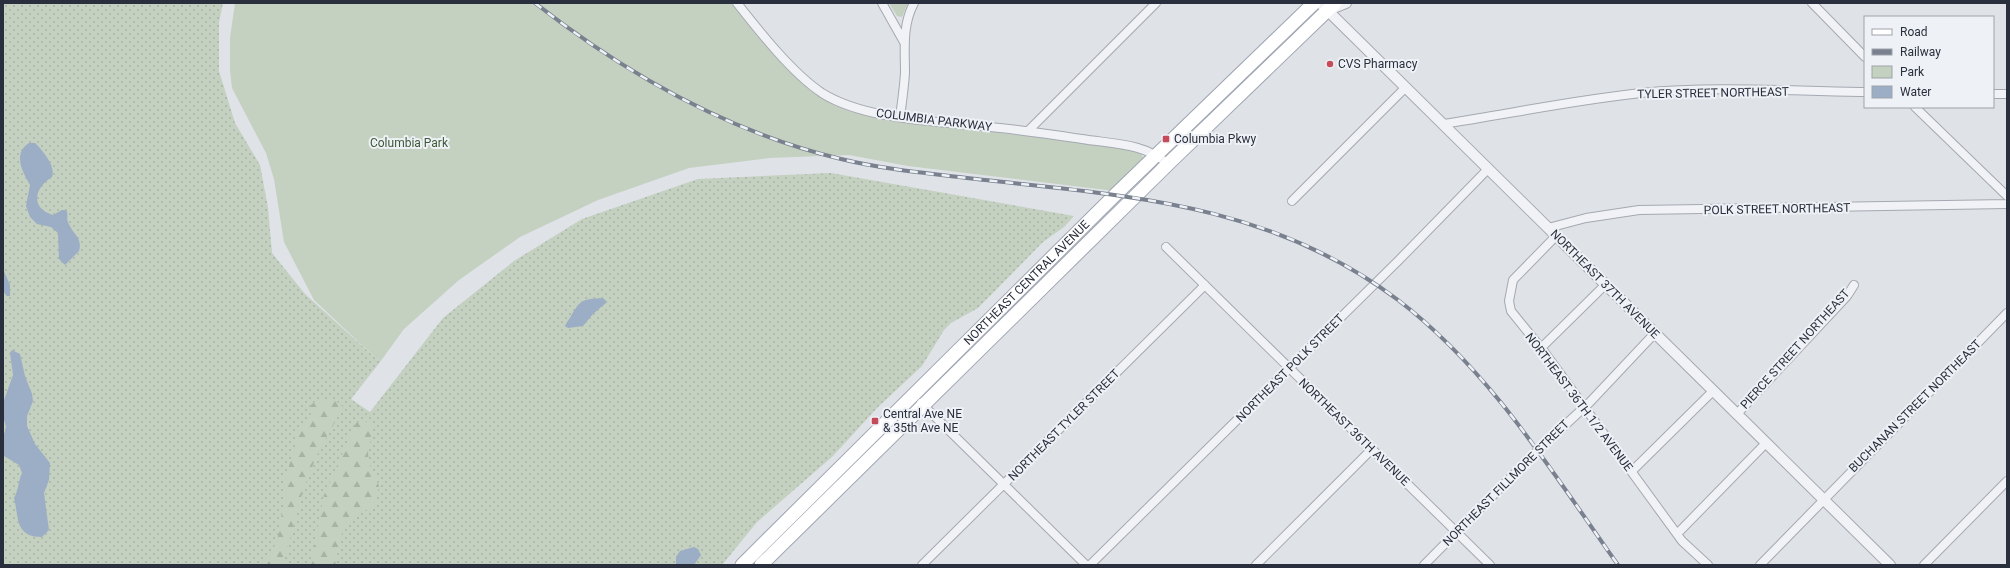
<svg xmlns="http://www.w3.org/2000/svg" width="2010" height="568" font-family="Roboto,sans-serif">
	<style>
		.grass { fill: url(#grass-dots) }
		.forest { fill: url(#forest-firs) }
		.green { fill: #c4d0c0 }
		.water { fill: #9caec5 }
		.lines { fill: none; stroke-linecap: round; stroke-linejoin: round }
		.minor-casing { stroke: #a5a9b1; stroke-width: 10 }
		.tertiary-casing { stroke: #a5a9b1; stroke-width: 12 }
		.primary-casing { stroke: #9fa6b2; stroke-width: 15 }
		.minor { stroke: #f1f2f6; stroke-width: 8 }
		.tertiary { stroke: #f1f2f6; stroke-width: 10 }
		.primary { stroke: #fff; stroke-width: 13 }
		.rail-casing { stroke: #79818f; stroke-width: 4 }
		.rail { stroke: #eef1f5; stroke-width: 2.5; stroke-dasharray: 8; stroke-linecap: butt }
		.poi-dot { fill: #c54b5a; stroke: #eef1f5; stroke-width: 1.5 }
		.labels { text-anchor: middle; stroke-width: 4; stroke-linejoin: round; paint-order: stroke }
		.poi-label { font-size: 12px; fill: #292f3d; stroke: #eef1f5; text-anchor: start }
		.street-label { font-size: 12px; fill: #292f3d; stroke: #eef1f5 }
		.park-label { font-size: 12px; fill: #3c5837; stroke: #eef1f5 }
	</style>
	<defs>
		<pattern id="grass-dots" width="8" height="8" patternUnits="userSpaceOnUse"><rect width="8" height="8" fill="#c4d0c0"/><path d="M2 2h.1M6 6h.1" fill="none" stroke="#a8b3a6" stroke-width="1.8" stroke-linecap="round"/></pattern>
		<pattern id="forest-firs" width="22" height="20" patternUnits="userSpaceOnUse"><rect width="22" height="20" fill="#c4d0c0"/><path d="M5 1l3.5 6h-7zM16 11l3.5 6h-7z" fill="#a8b3a6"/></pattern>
	</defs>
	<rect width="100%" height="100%" fill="#dfe2e7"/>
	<path class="grass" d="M3 3H223L219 22V71L235 123 260 165 268 208 272 253 305 294 380 362 351 399 370 412 443 318 514 261 582 219 698 179 831 173 1074 216 1064 227 1043 242 978 308 951 323 944 330 922 366 877 408 833 456 757 522 722 565H3Z"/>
	<path class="forest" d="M318 399 336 401 343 407 316 457 303 490 283 565H263L277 542 284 501V482L295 447 296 433 299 426 308 420 311 413V405Z
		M364 420 373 427 368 454 371 469 379 486 374 505 344 524 335 565H311L324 495 356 423Z"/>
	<path class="green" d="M235 3H731C763 40 801 95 849 111 860 114 871 116 882 119L1112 146 1139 151 1143 157V163L1115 191 908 166 849 155 769 158 689 168 598 200 520 237 459 280 404 329 380 362 314 300 284 242 274 179 266 153 232 88 230 71V38Z
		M889 3H908L902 17 897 16Z"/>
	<path class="water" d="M29 143H35C43 151 56 166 52 177 34 188 30 208 53 215L62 210H66C69 215 66 218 68 222 72 234 83 237 79 251L65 265 59 259 58 233 51 227 37 224 30 217 26 206 30 185C23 172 12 154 29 143Z
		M3 269 10 285V296H7L3 291Z
		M603 298 607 302 593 314 583 326 568 328 565 326C566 323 568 321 570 318 580 300 582 299 603 298Z
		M12 350 20 354 25 376 32 394 33 401 27 416V426L35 444 50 463 49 480 44 493 49 530 42 537C15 537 19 518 14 498 19 490 18 481 22 473L19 465 4 456 3 452V438L6 427 3 416V403L13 375 10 353Z
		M694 547 698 549 701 555 694 565H676V557L680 551Z"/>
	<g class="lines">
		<g class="minor-casing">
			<path id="minor" d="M737 3C759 31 792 73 822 93 863 119 932 121 980 126 1015 129 1048 134 1082 139 1113 144 1144 143 1168 164
				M882 3 904 42
				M1812 3 1865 57
				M1993 94H2007
				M1915 107 2007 196
				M900 117C902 102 904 88 905 73 905 50 902 25 914 3
				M1443 124C1509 114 1574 100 1641 93 1712 86 1792 91 1865 92
				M1028 131 1156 3
				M1292 201 1406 87
				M1548 228 1586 218 1639 210 2007 204
				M1556 236 1513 280 1509 301 1511 311 1545 353 1682 541 1708 565
				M1166 247 1490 565
				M1541 348 1605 285
				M921 403 1086 565
				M1737 414 1847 296 1854 285
				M1632 471 1713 391
				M1677 534 1766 443
				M922 565 1205 285
				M1090 565 1399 260 1488 169
				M1256 565 1372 449
				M1424 565 1537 451 1590 402 1655 333
				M1760 565 2007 313
				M1924 565 2007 481"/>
		</g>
		<g class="tertiary-casing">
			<path id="tertiary" d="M1320 3 1890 565
				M1329 10 1346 3"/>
		</g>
		<g class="primary-casing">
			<g id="primary">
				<path id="s1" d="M742 565 1116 194 1314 3"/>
				<path d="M761 565 1168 164 1335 3"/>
			</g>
		</g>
		<use href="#minor" class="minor"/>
		<use href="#tertiary" class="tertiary"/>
		<use href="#primary" class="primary"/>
		<g class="rail-casing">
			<path id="rail" d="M535 3C626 74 728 132 841 159 882 169 925 173 967 178 1124 196 1266 201 1398 300 1490 370 1552 472 1618 565"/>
		</g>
		<use href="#rail" class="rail"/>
	</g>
	<g class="poi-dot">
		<circle cx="1330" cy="64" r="4"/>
		<rect x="1162" y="135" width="8" height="8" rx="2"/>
		<rect x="871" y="417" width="8" height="8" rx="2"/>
	</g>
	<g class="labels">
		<g class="poi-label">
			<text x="1338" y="68">CVS Pharmacy</text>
			<text x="1174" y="143">Columbia Pkwy</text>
			<text x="883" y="418">Central Ave NE<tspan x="883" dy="14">&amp; 35th Ave NE</tspan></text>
		</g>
		<g class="street-label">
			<text transform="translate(1713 93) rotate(-1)" y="4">TYLER STREET NORTHEAST</text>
			<text transform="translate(934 120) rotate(7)" y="4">COLUMBIA PARKWAY</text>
			<text transform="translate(1777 209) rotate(-1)" y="4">POLK STREET NORTHEAST</text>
			<text dy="4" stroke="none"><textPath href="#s1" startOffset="401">NORTHEAST CENTRAL AVENUE</textPath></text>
			<text transform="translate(1605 284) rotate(45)" y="4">NORTHEAST 37TH AVENUE</text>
			<text transform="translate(1795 349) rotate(-48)" y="4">PIERCE STREET NORTHEAST</text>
			<text transform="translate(1290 368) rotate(-45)" y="4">NORTHEAST POLK STREET</text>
			<text transform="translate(1579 402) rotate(53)" y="4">NORTHEAST 36TH 1/2 AVENUE</text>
			<text transform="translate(1915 406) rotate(-45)" y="4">BUCHANAN STREET NORTHEAST</text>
			<text transform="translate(1064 425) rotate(-45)" y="4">NORTHEAST TYLER STREET</text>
			<text transform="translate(1354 432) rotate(44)" y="4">NORTHEAST 36TH AVENUE</text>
			<text transform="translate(1506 483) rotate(-45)" y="4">NORTHEAST FILLMORE STREET</text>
		</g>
		<g class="park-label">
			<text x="409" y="147">Columbia Park</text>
		</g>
	</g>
	<rect width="2010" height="568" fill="none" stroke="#292f3d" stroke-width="8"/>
	<rect x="1864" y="16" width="130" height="92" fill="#eef1f5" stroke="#9fa3ab"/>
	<rect x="1872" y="29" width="20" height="6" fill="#ffffff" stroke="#9fa3ab"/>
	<text x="1900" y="36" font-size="12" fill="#292f3d">Road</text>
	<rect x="1872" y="49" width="20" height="6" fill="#79818f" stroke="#9fa3ab"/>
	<text x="1900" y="56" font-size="12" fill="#292f3d">Railway</text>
	<rect x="1872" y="66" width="20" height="12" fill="#c4d0c0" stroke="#9fa3ab"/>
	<text x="1900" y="76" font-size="12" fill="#292f3d">Park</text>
	<rect x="1872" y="86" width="20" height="12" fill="#9caec5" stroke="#9fa3ab"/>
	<text x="1900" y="96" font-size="12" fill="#292f3d">Water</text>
</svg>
